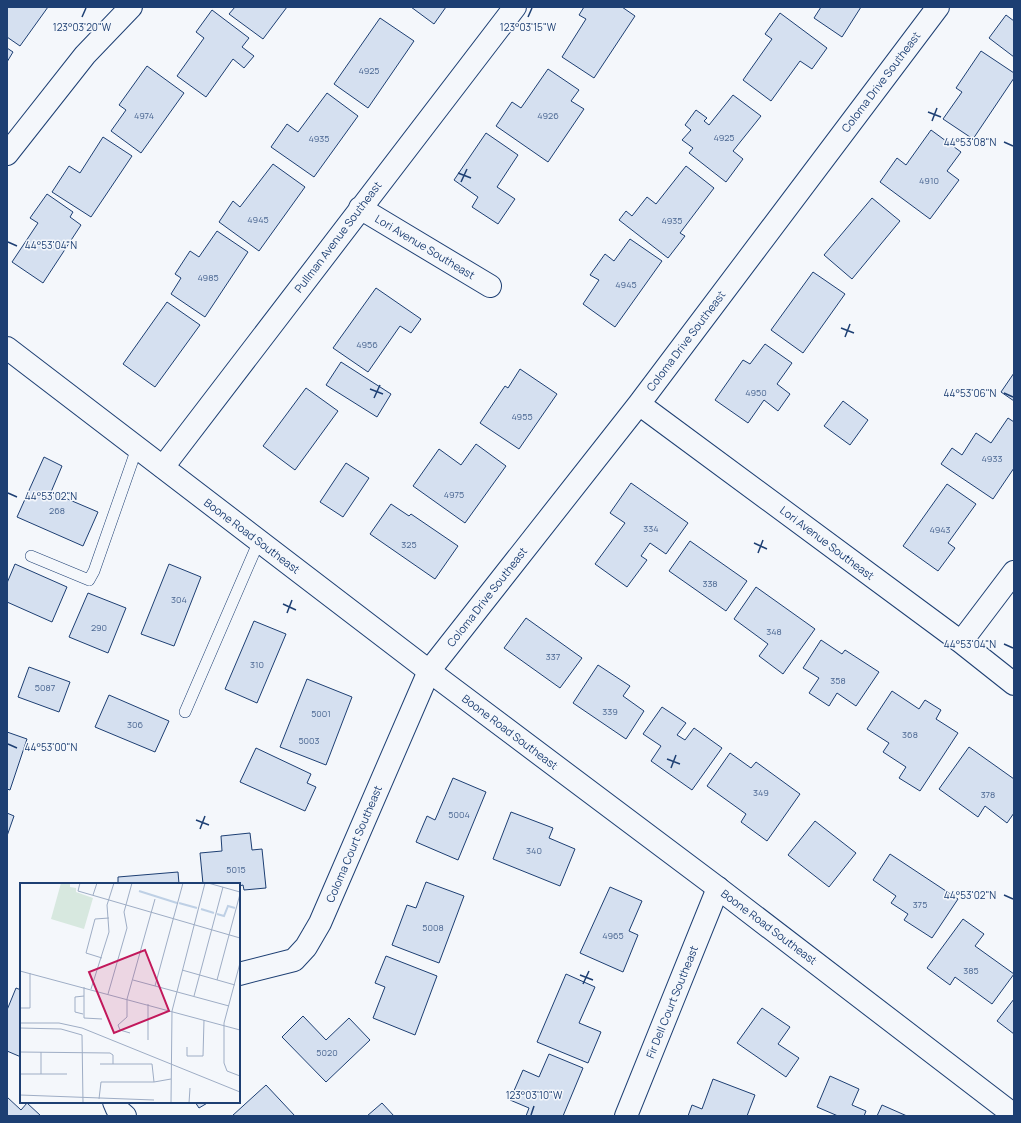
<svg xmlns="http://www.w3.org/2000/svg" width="1021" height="1123" font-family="Manrope,sans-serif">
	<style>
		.building { fill: #d5e0f0; stroke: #1d3f73 }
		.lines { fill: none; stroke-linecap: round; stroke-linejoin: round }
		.service-casing { stroke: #1d3f73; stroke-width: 12 }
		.minor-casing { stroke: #1d3f73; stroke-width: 24 }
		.tertiary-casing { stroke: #1d3f73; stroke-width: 24 }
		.service { stroke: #f4f7fb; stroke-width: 11 }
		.minor { stroke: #f4f7fb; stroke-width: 22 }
		.tertiary { stroke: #f4f7fb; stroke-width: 22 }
		.ticks { fill: none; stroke: #1d3f73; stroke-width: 1.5 }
		.labels { text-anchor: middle; stroke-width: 3; stroke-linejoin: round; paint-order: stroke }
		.number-label { font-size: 9px; fill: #4b6792 }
		.street-label { font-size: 11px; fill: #1d3f73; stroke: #f4f7fb }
		.inset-river { fill: none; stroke: #bed0e5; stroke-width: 2 }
		.inset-road { fill: none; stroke: #9eadc5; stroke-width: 1 }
		.view { fill: #c2185b; fill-opacity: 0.15; stroke: #c2185b; stroke-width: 2 }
		.inset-edge { fill: none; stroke: #1d3f73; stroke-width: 2 }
		.ticks-label { font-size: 10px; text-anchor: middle; fill: #1d3f73; stroke: #f4f7fb; stroke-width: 3; stroke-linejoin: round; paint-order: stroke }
	</style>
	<rect width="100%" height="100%" fill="#f4f7fb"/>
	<path class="building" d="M7 7H48L20 46 7 37Z
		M235 7H287L263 39 229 14Z
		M411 7H446L434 24Z
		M584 7H622L635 16 594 78 562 57 586 19 579 15Z
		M821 7H861L842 37 814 18Z
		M212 10 249 38 242 47 254 56 244 68 233 59 206 97 177 76 204 38 196 32Z
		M780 13 827 48 812 69 800 61 771 101 743 80 772 39 765 34Z
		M1006 15 1014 21V57L989 38Z
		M380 18 414 41 368 108 334 84Z
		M7 48 13 52 7 62Z
		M981 51 1014 73V78L973 139 943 119 962 92 956 88Z
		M147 66 184 93 141 153 111 131 126 110 119 105Z
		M548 69 579 90 571 101 584 109 548 162 496 126 512 102 521 108Z
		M327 93 358 116 314 177 271 147 287 124 298 132Z
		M733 95 761 116 733 151 743 159 726 182 689 153 693 148 682 140 691 130 685 125 696 110 707 118 704 121 709 125Z
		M931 130 961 152 947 171 959 180 930 219 880 182 897 158 906 165Z
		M486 133 518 155 497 187 515 199 498 224 472 207 478 197 454 180Z
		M103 137 132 156 91 217 52 192 69 166 80 173Z
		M273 164 305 187 259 251 219 222 233 201 240 207Z
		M686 166 714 188 680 233 685 236 668 258 619 220 626 211 632 216 647 197 656 204Z
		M47 194 73 212 70 217 81 225 43 283 12 262 38 223 30 218Z
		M872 198 900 221 852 279 824 255Z
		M217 231 248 252 205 317 171 294 181 278 175 274 190 251 199 257Z
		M630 239 662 261 615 327 583 304 599 280 590 275 605 254 614 261Z
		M813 272 845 294 803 353 771 330Z
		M376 288 421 319 411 333 400 326 368 372 333 348Z
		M167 302 200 325 155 387 123 364Z
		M765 344 792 363 777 384 790 394 778 411 764 400 748 423 715 400 743 360 750 364Z
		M341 362 391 394 377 417 326 385Z
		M520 369 557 394 519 449 480 423 505 386 508 388Z
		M1014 373V401L1001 392Z
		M306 388 338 411 295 470 263 446Z
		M843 401 868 420 850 445 824 426Z
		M1008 418 1014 422V468L993 499 941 464 952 448 962 455 976 433 991 443Z
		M476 444 506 466 465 523 413 486 439 449 461 465Z
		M44 457 62 466 51 492 98 512 83 546 17 517Z
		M346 463 369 478 343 517 320 502Z
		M631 483 688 523 666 554 650 543 641 556 647 560 627 587 595 564 625 523 610 513Z
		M947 484 976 504 948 543 955 548 938 571 903 546Z
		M391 504 409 516 411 514 458 546 435 579 370 534Z
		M690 541 747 581 726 611 669 571Z
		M15 564 67 587 52 622 7 602V583Z
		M169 564 201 577 174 646 141 634Z
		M756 587 815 629 783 674 759 656 768 644 734 619Z
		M88 593 126 608 108 653 69 637Z
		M526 618 582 658 560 688 504 648Z
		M254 621 286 634 257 703 225 689Z
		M821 640 842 654 845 650 879 672 856 706 837 693 829 706 809 693 819 678 803 668Z
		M598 665 630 686 623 696 644 711 626 739 573 703Z
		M29 667 70 682 59 712 18 697Z
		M307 679 352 697 326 765 280 747Z
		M892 691 919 709 925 700 941 710 936 719 958 733 920 791 899 778 906 767 883 752 889 743 867 729Z
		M109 695 169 721 155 752 95 727Z
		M662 707 686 723 677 735 685 740 694 728 722 748 692 790 651 761 661 746 643 734Z
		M7 732 27 739 10 790 7 789Z
		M969 747 1014 779V813L1007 823 985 806 978 817 939 789Z
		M256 748 311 774 307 783 316 787 305 811 240 782Z
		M730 753 751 768 756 762 800 794 767 841 741 822 746 814 707 786Z
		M453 778 486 792 458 860 416 842 427 816 435 820Z
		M511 812 553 828 549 838 575 849 560 886 493 859Z
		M7 813 14 816 7 836Z
		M815 821 856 853 829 887 788 855Z
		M250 833 252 850 262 849 266 888 244 890 243 885 239 886V884H203L200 853 222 851 221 836Z
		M890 854 958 899 932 938 904 920 908 914 891 903 896 896 873 880Z
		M178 872 179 884H118V877Z
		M426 882 464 896 439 963 392 945 407 905 416 908Z
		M610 887 642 901 629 931 638 935 623 972 580 953Z
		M963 919 984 934 975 946 1014 974 992 1004 955 977 950 985 927 968Z
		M386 956 437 976 415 1035 373 1018 385 987 375 983Z
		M566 974 595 987 579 1023 601 1032 588 1063 537 1042Z
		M16 988 21 990V1057L7 1051V1010Z
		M1014 999V1034L997 1021Z
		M762 1008 790 1027 778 1044 799 1058 786 1077 737 1043Z
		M303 1016 326 1040 349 1018 370 1040 326 1082 282 1037Z
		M549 1054 583 1068 563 1116H526L529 1108 510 1100 523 1070 539 1077Z
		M830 1076 859 1089 852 1105 866 1111 864 1116H838L817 1107Z
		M713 1079 755 1095 747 1116H688L692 1105 702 1109Z
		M266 1085 295 1116H232Z
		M7 1097 21 1110 27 1103 41 1116H7Z
		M195 1102H209L199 1108Z
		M382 1103 394 1116H367Z
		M882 1105 907 1116H877Z"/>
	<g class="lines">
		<g class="service-casing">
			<path id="service" d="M31 556 89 580 94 571 137 448
				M185 712 259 541"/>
		</g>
		<g class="minor-casing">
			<path id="minor" d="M7 154 85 55 131 7
				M360 208 490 286
				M639 404 961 642 1014 684
				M163 467 515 7
				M961 642 1014 572
				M239 974 294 960 306 947 320 923 429 671 639 404 938 7
				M114 1102 117 1109 125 1116
				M626 1116 718 888"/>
		</g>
		<g class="tertiary-casing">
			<path id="tertiary" d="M7 348 429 671 718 888 1014 1115"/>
		</g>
		<use href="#service" class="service"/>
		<use href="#minor" class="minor"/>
		<use href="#tertiary" class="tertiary"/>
	</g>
	<path class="ticks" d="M82 17 86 8M528 17 532 8M928 112 941 117M932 121 937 108M1004 142 1013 146M458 173 471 178M461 182 467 169M8 242 17 246M841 328 854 333M845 337 850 324M370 389 383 394M1004 393 1013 397M374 398 380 385M8 493 17 497M754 543 767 549M758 553 763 540M283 604 296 610M287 613 292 600M1004 644 1013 648M8 744 17 748M667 759 680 764M671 768 676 755M196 820 209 825M200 829 205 816M1004 895 1013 899M580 975 593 980M583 984 589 971M531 1115 534 1106"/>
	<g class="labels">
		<g class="number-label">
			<text x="369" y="74">4925</text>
			<text x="144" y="119">4974</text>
			<text x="548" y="119">4926</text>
			<text x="724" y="141">4925</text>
			<text x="319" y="142">4935</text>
			<text x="929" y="184">4910</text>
			<text x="258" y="223">4945</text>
			<text x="672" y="224">4935</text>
			<text x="208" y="281">4985</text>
			<text x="626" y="288">4945</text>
			<text x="367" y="348">4956</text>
			<text x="756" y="396">4950</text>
			<text x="522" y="420">4955</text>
			<text x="992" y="462">4933</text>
			<text x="454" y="498">4975</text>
			<text x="57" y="514">268</text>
			<text x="651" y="532">334</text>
			<text x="940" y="533">4943</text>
			<text x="409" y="548">325</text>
			<text x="710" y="587">338</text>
			<text x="179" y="603">304</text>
			<text x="99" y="631">290</text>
			<text x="774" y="635">348</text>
			<text x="553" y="660">337</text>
			<text x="257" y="668">310</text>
			<text x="838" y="684">358</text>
			<text x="45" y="691">5087</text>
			<text x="610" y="715">339</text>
			<text x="321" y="717">5001</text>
			<text x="135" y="728">306</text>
			<text x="910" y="738">368</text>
			<text x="309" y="744">5003</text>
			<text x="761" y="796">349</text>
			<text x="988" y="798">378</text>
			<text x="459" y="818">5004</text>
			<text x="534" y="854">340</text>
			<text x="236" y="873">5015</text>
			<text x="920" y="908">375</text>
			<text x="433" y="931">5008</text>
			<text x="613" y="939">4965</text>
			<text x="971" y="974">385</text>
			<text x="327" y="1056">5020</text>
		</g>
		<g class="street-label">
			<text transform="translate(881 82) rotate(-53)" y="4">Coloma Drive Southeast</text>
			<text transform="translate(338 237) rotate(-53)" y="4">Pullman Avenue Southeast</text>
			<text transform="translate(425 247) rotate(31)" y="4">Lori Avenue Southeast</text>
			<text transform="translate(686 341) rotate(-53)" y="4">Coloma Drive Southeast</text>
			<text transform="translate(252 536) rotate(37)" y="4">Boone Road Southeast</text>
			<text transform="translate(827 543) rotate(37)" y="4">Lori Avenue Southeast</text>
			<text transform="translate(487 597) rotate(-52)" y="4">Coloma Drive Southeast</text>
			<text transform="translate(510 732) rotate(37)" y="4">Boone Road Southeast</text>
			<text transform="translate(354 844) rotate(-67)" y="4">Coloma Court Southeast</text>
			<text transform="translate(769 927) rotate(37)" y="4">Boone Road Southeast</text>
			<text transform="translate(672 1002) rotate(-68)" y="4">Fir Dell Court Southeast</text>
		</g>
	</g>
	<g transform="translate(20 883)">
		<rect width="220" height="220" fill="#f4f7fb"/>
		<path d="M41 0H50V4L56 5V9L73 15 64 46 31 36Z" fill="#d7e8df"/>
		<path class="inset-river" d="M119 8 157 20M159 20 177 25M181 26 194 30M197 31 204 33 208 23 215 25"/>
		<path class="inset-road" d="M60 0 58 8 220 55M188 0 220 9M73 12 77 0M82 75 66 70 75 36 89 35M220 80 204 140V180L207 188 220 193M162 87 215 102M0 88 220 147M113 97 209 123M197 97 220 11M135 103 163 0M64 104V135L82 136M71 106 89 49 87 22 94 0M88 111 107 45 104 29 112 0M174 113 203 4M128 121V157M0 125H10V90M63 131 55 129V114L64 113M0 140H39L62 145 220 209M0 145 41 146 62 152 63 220M110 150 100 147 98 142 107 134V116L135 16M167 164V173H183L184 137M0 169 90 170 93 172V181M80 181H132L134 199M0 191H47M21 191V169M0 212 134 217M79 216 81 199H134L151 196M151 220 152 128 185 0M169 220 170 205"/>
		<path class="view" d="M125 67 149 128 94 150 69 89Z"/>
		<rect width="220" height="220" class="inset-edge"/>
	</g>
	<g class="ticks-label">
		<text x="82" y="31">123°03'20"W</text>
		<text x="528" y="31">123°03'15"W</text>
		<text x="970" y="146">44°53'08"N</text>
		<text x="51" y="249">44°53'04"N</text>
		<text x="970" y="397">44°53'06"N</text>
		<text x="51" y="500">44°53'02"N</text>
		<text x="970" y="648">44°53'04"N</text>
		<text x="51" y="751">44°53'00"N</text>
		<text x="970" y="899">44°53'02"N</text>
		<text x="534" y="1099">123°03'10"W</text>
	</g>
	<rect width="1021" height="1123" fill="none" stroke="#1d3f73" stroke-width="16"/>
</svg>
